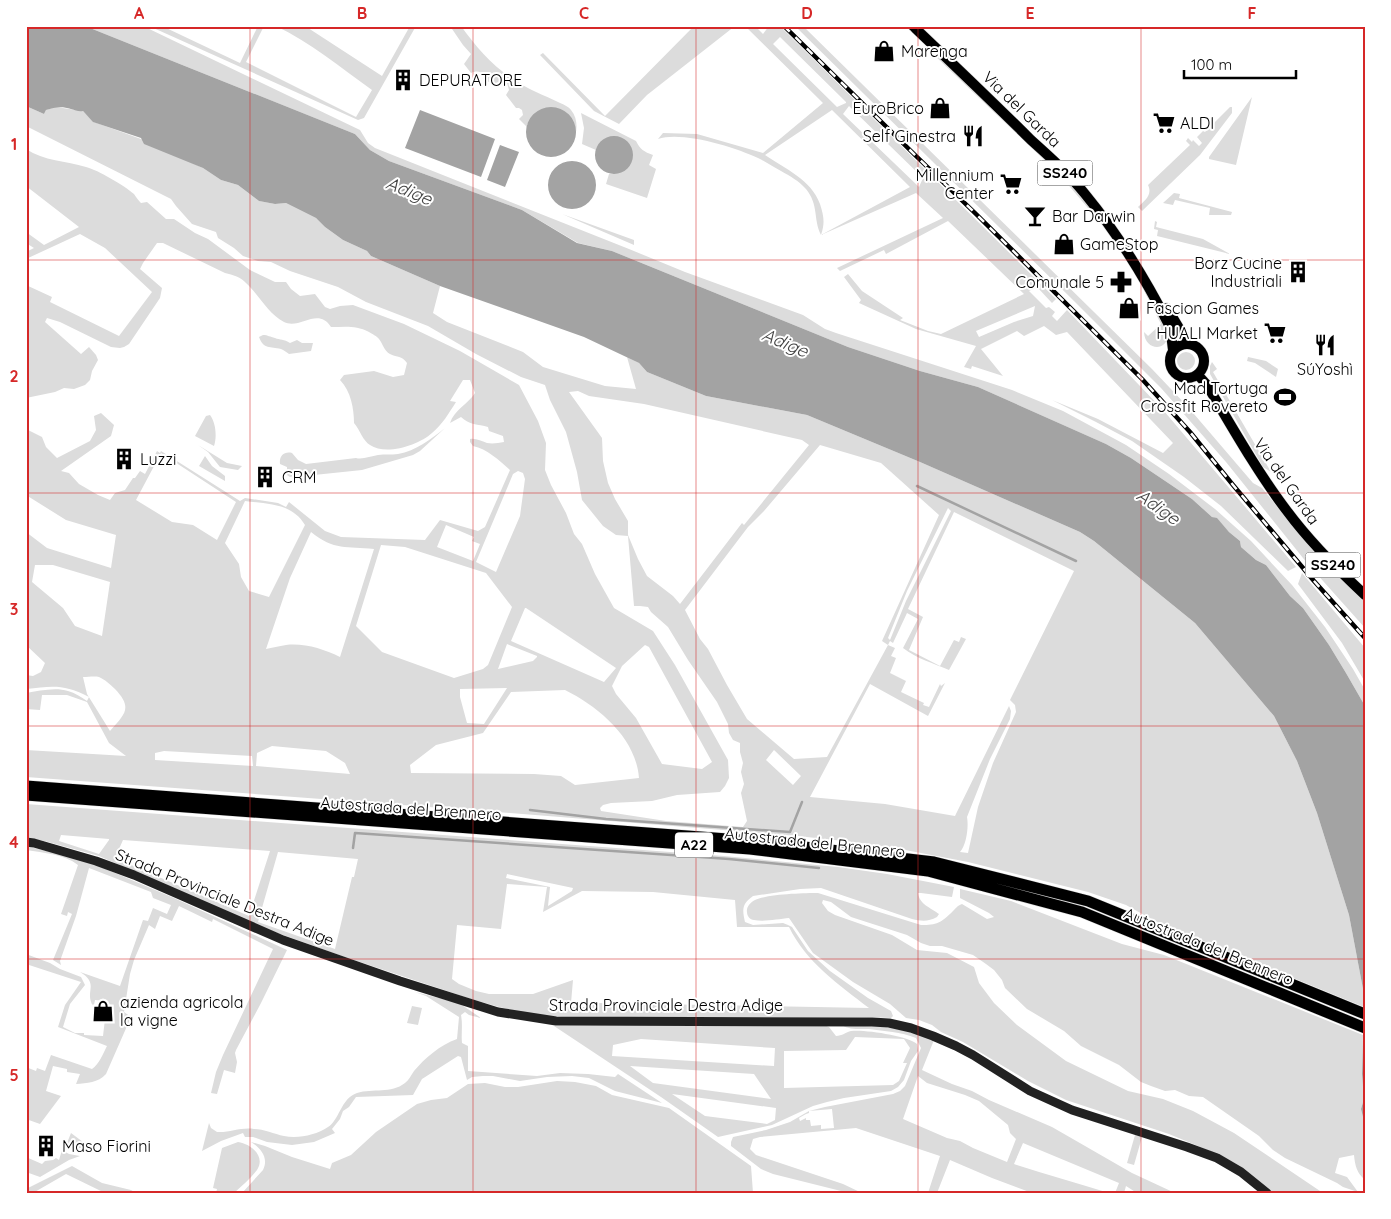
<svg xmlns="http://www.w3.org/2000/svg" width="1391" height="1219" font-family="Quicksand,sans-serif">
	<style>
		.green { fill: #dcdcdc; fill-rule: evenodd }
		.water { fill: #a3a3a3 }
		.lines { fill: none; stroke-linecap: round; stroke-linejoin: round }
		.stream { stroke: #a3a3a3; stroke-width: 2.5 }
		.primary-casing { stroke: #dbdbdb; stroke-width: 11 }
		.highway-casing { stroke: #dbdbdb; stroke-width: 12 }
		.secondary { stroke: #222; stroke-width: 9 }
		.primary { stroke: #000; stroke-width: 10 }
		.highway { stroke: #000; stroke-width: 11 }
		.rail-casing { stroke: #000; stroke-width: 4.5 }
		.rail { stroke: #fff; stroke-width: 2.5; stroke-dasharray: 8; stroke-linecap: butt }
		.grid { fill: none; stroke: #d62828; stroke-width: 1; stroke-opacity: 0.55 }
		.labels { text-anchor: middle; stroke-width: 4; stroke-linejoin: round; paint-order: stroke }
		.shield { fill: #fff; stroke: #4c4c4c; stroke-width: 1 }
		.shield-label { font-size: 15px; font-weight: bold; fill: #000 }
		.poi-label { font-size: 16px; fill: #000; stroke: #fff; text-anchor: start }
		.street-label { font-size: 16px; fill: #000; stroke: #fff }
		.water-label { font-size: 18px; font-style: italic; fill: #444; stroke: #fff }
		.neatline { fill: none; stroke: #d62828; stroke-width: 2 }
		.grid-label { font-size: 16px; text-anchor: middle; font-weight: bold; fill: #d62828 }
	</style>
	<rect width="100%" height="100%" fill="#fff"/>
	<path class="green" d="M85 26H143L360 130 368 143 375 148 629 249 685 272 803 315 825 329 836 333 1012 390 1063 411 1126 445 1169 474 1215 509 1251 541 1292 585 1325 627 1353 669 1365 690V706L1346 673 1329 645 1303 608 1290 596 1266 565 1256 560 1241 547 1240 541 1229 532 1217 519 1212 517 1192 499 1131 458 1106 444 978 387 920 371 848 347 612 251 578 243 522 210 389 161 370 150 355 134Z
		M149 26H162L240 63 258 26H264L246 62 356 117 372 90C341 68 310 42 276 26H305L382 76 410 26H416L364 118 358 120Z
		M450 26H461C477 48 493 67 516 81 529 90 544 95 558 102 562 104 568 106 571 110 579 120 577 132 573 143 576 131 575 123 566 113L527 124V127L519 119 523 115 522 110 519 108H516L506 95 509 90 507 83 502 81 495 83 485 81C485 73 479 69 471 73L464 64 471 54 463 45Z
		M694 26H735L647 95 619 124 594 111 540 55 543 53 605 116Z
		M745 26H755L763 34 769 26H780L1056 299 1052 303 1037 287 1029 291 1046 308 1049 307 1055 312 1052 316 1057 321 1067 310 1164 411 1296 567 1288 571 1221 506 1184 477 1132 441 1096 422 1052 400 1098 419 1163 453 1173 443 1067 332 1056 335 1044 326 1024 336 1017 331 981 349 1003 376 972 366 971 369 964 367 976 346 916 329 859 303 861 300 844 277 848 274 862 291 903 318 900 320 928 331 941 334 1024 294 948 221 886 254 884 250 840 271 837 268 943 218 916 193 821 235C813 219 819 205 806 189 799 181 790 176 781 171 773 167 766 162 758 158 734 147 682 131 658 139L663 133 697 134 763 153 823 103ZM780 37 846 102V103L837 107 773 44ZM849 106 923 178 919 187 843 114ZM832 110 910 187 821 235C825 223 824 217 820 204 811 179 785 169 765 155ZM1035 306 1033 316 1014 322 979 337 976 331Z
		M795 26H803L1152 369 1188 407 1253 483 1262 488 1320 559 1365 601V628L1307 563 1226 462 1161 388 1074 301Z
		M933 51 1016 127 1102 218 1099 221 1059 174 932 53Z
		M1252 97 1236 165 1209 159V157Z
		M26 106 44 114 46 110 56 107 83 111 94 122 141 139 203 168 221 180 238 185 259 201 275 204 286 203 316 218 325 227 343 240 367 251 371 256 440 286 433 313 447 322 523 352 543 367 605 386 636 389 627 357 639 363 647 372 706 396 807 415 920 462 1080 532 1094 541 1195 623 1274 716 1297 761 1317 813 1349 915 1363 989 1364 1007 1157 922 1126 905 1088 892 968 862 900 849 861 843 798 836 510 813 26 777V750L126 756 109 743 87 702 67 695H42L40 710 26 709V693C39 691 55 687 68 691 75 693 81 697 87 701L89 697C64 684 53 686 26 689V675L33 676 41 672 45 663 26 645V532L47 548 111 568 116 535 66 520 26 495V429L42 437 46 447 57 458 90 441 96 430 94 416 101 413 114 425 111 436 61 471 69 473 79 484 98 495 110 500 115 493 125 490 133 478H135L140 471 145 474 157 451 160 453 161 451 240 501 245 498 278 503 286 507 289 502 325 531 341 537 425 540 440 520 478 531 485 527 510 470C499 460 487 449 473 446L470 442V439C476 438 481 441 487 443 493 444 498 443 504 442L503 436 489 431 488 427C478 424 469 425 461 417L450 423C454 410 468 404 475 393L470 380H463L450 401 456 402C449 413 442 425 432 433 419 445 386 456 370 445 363 441 360 430 354 423 354 409 351 391 340 380L344 375 374 371 393 377 404 375 407 363C401 355 398 358 390 354 384 351 383 344 379 339 377 336 372 334 369 332 356 325 345 327 331 327 318 306 300 330 284 322 268 314 259 295 246 283 241 277 233 275 225 273L163 243H157L143 263 140 269 162 288 160 298 129 344 124 347 120 348 111 347 60 322 47 318 45 322 81 354 89 347 96 355 98 360 92 371 90 380 85 385 74 389 64 388 55 392 26 398V285L52 297 50 302 119 336 152 292 105 248 80 234 26 259V252L34 248 26 243V232L44 245 79 227 26 186V149C44 161 66 161 86 167 98 170 125 186 134 194 136 197 139 201 141 203L147 202 166 219H174L195 233 208 239 250 270 275 282H286L291 289 300 296 315 294 325 307 330 309 340 306 353 305 404 324 460 351 519 385 538 421 546 443 545 470 551 485 566 513 574 534 582 544 595 574 614 608 653 631 675 665 728 760 729 778 725 786 720 792 677 795 652 801 611 803 603 805 600 808 601 811 666 821 743 827 747 821 741 793 744 784 741 772 743 763 740 752V743L733 740 729 733 728 724 717 702 688 660 668 627 651 612 648 607 640 606H634L628 536 616 535 603 526 582 500 577 472 566 432 550 400 545 385 521 377 476 354 428 326 366 302 338 287 290 271 271 262 258 261 243 256 234 248 218 238 216 232 192 224 176 206 171 199 26 126ZM578 391 589 396 644 404 802 440 809 445 744 525 742 523 680 604 673 596 647 576 638 559 628 535V521L615 499 608 483 603 461 602 438 569 392ZM820 445 881 463 939 515 882 641 888 645 827 757 794 759 747 719 727 685 708 649 700 639 685 610 748 527 764 511ZM161 453 236 502 217 540 193 525 172 522 136 500ZM518 471 523 473 525 479 520 516 496 572 476 562 513 474ZM245 501C267 504 292 503 305 525L269 597 249 591 241 577 239 564 225 543ZM948 508 951 511 906 601 890 640 888 638 907 591ZM954 512 1074 571 1010 700 1015 705 1016 712 993 763 978 807 968 853 960 852C966 846 969 827 967 817L990 759 1010 719 1011 711 1009 706 955 816 885 804 810 797 870 684 928 716 945 683 941 686 940 684 929 707 923 705 924 703 901 692 906 681 890 673 896 658 891 656 895 648 888 645 890 641 893 643 907 613 918 619 903 648C917 659 933 663 949 670L966 639 961 637 959 642 954 640 940 666 909 650 923 617 908 609ZM446 525 474 537 472 541 480 544 473 561 437 547ZM311 532C334 551 347 546 374 549L340 657C323 649 305 643 286 645 279 646 272 648 266 649L290 578ZM381 545 405 547 486 573 512 607 488 665 483 669 454 678 382 652 356 626ZM35 565H53L110 582 102 636 75 626 63 608 32 582ZM525 608H526L616 668 604 682 511 641ZM507 644 537 656V657L533 661 498 669ZM645 645 649 647 712 762 702 769 662 764 636 718 616 694 612 686 622 666ZM83 677C88 677 95 676 99 677 104 679 111 685 115 689 133 708 125 714 110 731L87 694ZM507 688 484 724 467 723 460 697V689ZM565 690C599 707 636 738 639 778L575 785 561 776 534 774 411 773 410 765 436 745 483 733 511 692ZM272 746 326 751 345 763 350 774 256 766 257 753ZM774 750 801 776 793 785 766 760ZM164 751 252 756 253 766 155 760V753Z
		M1230 107H1232V113L1200 155 1142 211 1138 207C1144 201 1153 195 1148 185L1190 145 1186 141 1188 138 1192 142 1193 140 1199 146 1202 143 1197 137 1203 131 1205 132Z
		M581 113 636 141C640 149 644 152 653 155L649 165 656 169 647 198 606 184 609 174H613L629 144C623 139 619 137 611 137L596 148V150L582 144 584 128Z
		M1174 193 1180 194 1179 198 1232 212 1231 215H1209L1210 208 1175 200 1173 205 1163 203Z
		M562 214 634 240V245Z
		M1155 221 1157 222 1156 227 1203 239 1230 254 1157 236 1158 230 1154 229Z
		M1134 271H1136L1167 332C1171 351 1145 353 1144 332L1148 336 1161 324Z
		M263 335C268 335 270 337 275 338 280 340 284 339 290 343L297 340 302 343H313L311 351 289 354C286 352 284 350 281 349 270 346 264 350 259 337Z
		M1177 361a9 9 0 1 1 18 0a9 9 0 1 1-18 0Z
		M1248 357 1266 361 1278 369 1276 377 1255 363 1247 361Z
		M1212 362 1217 369 1213 372 1271 472 1263 467 1210 374V366Z
		M210 415C216 423 217 437 214 446L195 436 206 416Z
		M445 428 420 451 413 455 362 470 314 475C308 478 304 477 297 474L294 476 290 477 287 475V467L280 464C279 456 284 451 292 453L298 460 306 464 356 458C362 460 371 456 378 455 385 454 391 455 398 454 416 451 431 439 445 428Z
		M198 445 227 463 242 466 238 470 220 467 208 452Z
		M205 456 212 466 225 476V481L199 466Z
		M1302 573 1365 648V682L1342 643 1298 584Z
		M26 804 724 856 838 867 887 874 954 887 952 897 921 893H918C919 904 931 908 939 914L937 917C928 922 921 921 912 919L821 888 800 889 753 896C742 904 742 909 745 922L753 925 783 923 788 925 792 927 808 951 830 971 868 998 891 1011 893 1016 891 1018 864 1017 575 1018 550 1016 521 1012 499 1007 471 999 342 956 255 925 99 856 48 842 26 837ZM61 835 109 839V840L99 854 59 841ZM123 840 270 851 249 916 115 858ZM278 852 358 859 354 877H352L335 949 258 922ZM507 874 573 888 572 891 548 906 550 887 506 878ZM507 884 547 887 543 912 582 891 653 892 735 900 737 927H789C806 962 839 985 869 1008L596 1003 589 1007H549V1005L571 1003 573 980 533 994H489L476 991 459 984 452 979 457 925 501 929Z
		M26 846 87 861 174 898 287 950 261 1003 236 1050 235 1053 237 1062 235 1073 224 1070 217 1094 211 1093 216 1072 223 1055 273 949 213 919 212 922 179 906 172 921 160 916 155 929 149 925 134 960 130 974 124 1012 131 1017 106 1074C98 1083 87 1083 76 1084L80 1074 67 1072V1069L53 1066 46 1091 61 1096 40 1124 26 1119V1067L36 1071 37 1068 45 1071 51 1055 92 1069C99 1064 103 1054 107 1046L58 1027 65 1005 81 982 26 964V954L50 963 60 969 81 977 85 985 70 1004 63 1027 75 1033H84V1035L103 1036 105 1019 112 1020 113 1005 104 1004V1001L95 1000 94 1005 93 1006C84 991 100 984 80 972L120 986 143 920 148 921 153 908 167 914 171 905 153 898 151 892 89 868 76 916 60 961 61 965 53 960 72 914 68 912 67 916 61 914 78 865C64 854 44 853 26 850Z
		M960 889 1011 901 1122 944 1164 955 1363 1035 1362 1074 1364 1099 1361 1109 1365 1125V1180C1357 1173 1355 1166 1354 1155L1339 1158 1335 1173 1347 1177 1358 1192 1343 1187 1337 1183 1285 1158 1273 1150 1259 1136 1203 1097 1189 1096 1175 1090 1165 1091 1151 1086 1141 1082 1119 1065 1081 1046 1064 1031 1027 1009 1005 988 1002 980 994 970 986 964 973 955 942 946H930L921 943 907 935 851 917 831 902 823 900 822 903 828 911 835 915 892 935 917 950 947 953 974 967 979 983 994 1003 1017 1025 1066 1061 1128 1091 1163 1099 1193 1111 1234 1133 1323 1193H1273L1240 1166 1222 1156 1169 1134 1066 1100 1028 1081 963 1042 941 1032 932 1025 919 1020 906 1018 890 1004 853 982 813 953 789 918C779 919 764 922 754 920 750 920 747 916 747 912 746 907 751 902 755 900 768 894 803 893 818 893L921 925C937 925 941 923 953 911 956 908 957 906 962 904L987 919 994 917 989 913 960 898Z
		M415 992 459 1003 481 1018 469 1015 465 1012 461 1015C463 1025 461 1034 462 1043L468 1046V1071L537 1076 560 1073 588 1074 615 1077 618 1074 662 1103 615 1091 589 1078 572 1076 547 1077 520 1081 493 1076H483L472 1077 467 1080 461 1057 458 1056 422 1079 413 1095 356 1097 349 1107 343 1111 340 1119 332 1129 335 1133 314 1142 292 1145 267 1142 253 1137H245L243 1133 221 1141 202 1151 209 1123 211 1128 217 1132C229 1133 241 1127 254 1129 264 1129 274 1134 284 1136 298 1139 316 1135 328 1127 339 1121 341 1098 357 1093 373 1088 391 1094 405 1083 409 1080 411 1075 414 1071 425 1058 440 1045 457 1039L459 1017 426 996Z
		M412 1006 422 1008 418 1025 407 1023Z
		M824 1025 829 1027 836 1036C842 1036 846 1032 851 1031 863 1029 909 1036 917 1044L918 1051 911 1061 904 1080 898 1087 891 1091 844 1098 827 1102 813 1106 772 1125 718 1137 661 1097 554 1026ZM855 1037 904 1039 910 1048 903 1063H907L899 1081 893 1085 784 1088V1051L846 1050ZM641 1039 775 1048 774 1066 612 1056 613 1045ZM630 1066 754 1074 771 1099 653 1083ZM672 1094 776 1108 775 1120 767 1124 705 1116Z
		M842 1025 886 1027 912 1032 934 1040 922 1070 952 1084 972 1091 989 1100 1052 1127 1132 1173 1175 1193H1137L1126 1186 1124 1193H1115L1119 1183 1023 1143 1014 1164C1045 1174 1078 1183 1109 1193H1032L992 1178 950 1160 937 1193H928L940 1156 856 1128 760 1137 753 1139 750 1149 756 1155 843 1184 862 1193H849L773 1174 761 1169 731 1146V1142L733 1137 766 1130 790 1122 809 1111 825 1107 893 1094 900 1091 905 1086 921 1048 916 1038C901 1032 884 1031 869 1029 860 1029 849 1030 842 1025ZM918 1076 927 1083 965 1095 979 1101 1008 1125 1010 1133 1016 1139 1007 1162 973 1148 960 1141 947 1138 903 1119ZM832 1109 834 1128 821 1129V1125L811 1126 810 1120H806V1118L800 1121 799 1118 806 1114 809 1113V1111Z
		M557 1081 575 1082 596 1086 612 1095 669 1108 751 1166 753 1193H242L263 1170C269 1158 261 1148 251 1142L265 1146 292 1157 330 1169 332 1163 351 1155 376 1132 417 1104 431 1100 447 1098 468 1084 485 1083 505 1087H518Z
		M71 1133 91 1148H75L67 1143Z
		M1135 1135 1142 1137 1134 1165 1127 1163Z
		M238 1142C251 1144 266 1156 257 1170 251 1178 242 1186 234 1193H216L217 1189 213 1188 222 1148Z
		M62 1150 69 1154 80 1156 69 1160 40 1177 26 1172V1157L42 1164 45 1161 53 1160 56 1158 59 1160Z
		M72 1166 102 1183 131 1190 136 1193H105L66 1174 33 1193H26V1189Z"/>
	<path class="water" d="M26 26H85L355 134 370 150 389 161 522 210 577 243 612 251 848 347 920 371 978 387 1106 444 1131 458 1192 499 1212 517 1217 518 1229 532 1240 541 1241 547 1256 560 1266 565 1290 596 1303 608 1329 645 1346 673 1365 706V1125L1361 1109 1364 1099 1362 1074 1364 1007 1363 989 1349 915 1317 813 1297 761 1274 716 1195 623 1094 541 1080 532 920 462 807 415 706 396 647 372 639 363 584 337 440 286 371 256 367 251 343 240 325 227 316 218 286 203 275 204 259 201 238 185 221 180 203 168 144 144 141 138 93 122 83 111C78 112 76 110 71 109 62 106 55 107 46 110L44 114 26 106Z
		M526 132a25 25 0 1 1 50 0a25 25 0 1 1-50 0Z
		M420 110 495 139 481 177 405 148Z
		M595 155a19 19 0 1 1 38 0a19 19 0 1 1-38 0Z
		M500 145 519 152 505 187 487 180Z
		M548 185a24 24 0 1 1 48 0a24 24 0 1 1-48 0Z"/>
	<g class="lines">
		<path class="stream" d="M917 486 1076 561
			M530 810 606 819 790 832 802 802
			M353 848 355 833 729 859 819 868"/>
		<g class="primary-casing">
			<path id="primary" d="M913 26C953 64 992 101 1031 140 1050 157 1069 174 1085 194 1118 234 1145 278 1169 325L1171 334 1173 350
				M1167 308 1182 333 1192 344
				M1170 361a17 17 0 1 1 34 0a17 17 0 1 1-34 0Z
				M1198 375 1207 385C1232 427 1258 473 1287 511 1310 542 1337 569 1365 595"/>
		</g>
		<g class="highway-casing">
			<path id="highway" d="M26 786 754 841 934 862 1088 901 1365 1014
				M26 795 750 849 928 871 1082 912 1365 1028"/>
		</g>
		<path class="secondary" d="M26 842 34 843 96 861 134 875 283 940 400 981 498 1012 556 1021 872 1022 889 1023 911 1028 933 1036 956 1046 973 1055 1030 1091 1072 1110 1187 1147 1217 1158 1241 1172 1267 1193"/>
		<use href="#primary" class="primary"/>
		<use href="#highway" class="highway"/>
		<g class="rail-casing">
			<path id="rail" d="M784 26 916 156 976 214 1142 379 1190 432 1233 485 1314 581 1365 638"/>
		</g>
		<use href="#rail" class="rail"/>
	</g>
	<path class="grid" d="M250 26V1193M473 26V1193M696 26V1193M918 26V1193M1141 26V1193M26 260H1365M26 493H1365M26 726H1365M26 959H1365"/>
	<defs>
		<g id="shop-bare" transform="scale(1.725)"><path d="M-5-2.5h2.3a2.7 3.5 0 0 1 5.4 0H5L5.5 6h-11ZM-1.5-2.5h3a1.5 2.3 0 0 0-3 0Z" fill="#000" stroke="#fff" stroke-width="2.5" paint-order="stroke"/></g>
		<g id="building-bare" transform="scale(1.725)"><path d="M-4-6H4V6H1V3H-1V6H-4ZM-2.5-4.3h1.7v1.8h-1.7ZM.8-4.3h1.7v1.8H.8ZM-2.5-1h1.7V.8h-1.7ZM.8-1h1.7V.8H.8Z" fill="#000" stroke="#fff" stroke-width="2.5" paint-order="stroke"/></g>
		<g id="supermarket-bare" transform="scale(1.725)"><path d="M-6-5.5h2.5l.6 2H6L4.5 2H-2.5L-4.4-4H-6ZM-1.5 3.2a1.3 1.3 0 1 0 .1 0ZM3 3.2a1.3 1.3 0 1 0 .1 0Z" fill="#000" stroke="#fff" stroke-width="2.5" paint-order="stroke"/></g>
		<g id="restaurant-bare" transform="scale(1.725)"><path d="M-5-6h1v4h1v-4h1v4h1v-4h1v5L-1.5 .5V6h-2V.5L-5-1ZM5-6V6H3V1.5H1.5Q1.5-4 5-6Z" fill="#000" stroke="#fff" stroke-width="2.5" paint-order="stroke"/></g>
		<g id="bar-bare" transform="scale(1.725)"><path d="M-6-5H6L.8 .8V4.5H3.5V6h-7V4.5H-.8V.8Z" fill="#000" stroke="#fff" stroke-width="2.5" paint-order="stroke"/></g>
		<g id="pharmacy-bare" transform="scale(1.725)"><path d="M-2-6h4v4h4v4h-4v4h-4v-4h-4v-4h4Z" fill="#000" stroke="#fff" stroke-width="2.5" paint-order="stroke"/></g>
		<g id="stadium-bare" transform="scale(1.725)"><path d="M0-5a6.5 5 0 1 0 0 10a6.5 5 0 1 0 0-10ZM-3.5-1.8h7v3.6h-7Z" fill="#000" stroke="#fff" stroke-width="2.5" paint-order="stroke"/></g>
	</defs>
	<g fill-rule="evenodd">
		<use href="#shop-bare" x="884" y="51"/>
		<use href="#building-bare" x="403" y="80"/>
		<use href="#shop-bare" x="940" y="108"/>
		<use href="#supermarket-bare" x="1164" y="123"/>
		<use href="#restaurant-bare" x="973" y="136"/>
		<use href="#supermarket-bare" x="1011" y="184"/>
		<use href="#bar-bare" x="1035" y="216"/>
		<use href="#shop-bare" x="1064" y="244"/>
		<use href="#building-bare" x="1298" y="272"/>
		<use href="#pharmacy-bare" x="1121" y="282"/>
		<use href="#shop-bare" x="1129" y="308"/>
		<use href="#supermarket-bare" x="1275" y="333"/>
		<use href="#restaurant-bare" x="1325" y="345"/>
		<use href="#stadium-bare" x="1285" y="397"/>
		<use href="#building-bare" x="124" y="459"/>
		<use href="#building-bare" x="265" y="477"/>
		<use href="#shop-bare" x="103" y="1011"/>
		<use href="#building-bare" x="46" y="1146"/>
	</g>
	<g class="labels">
		<g class="shield">
			<rect x="1037.5" y="160.5" width="55" height="25" rx="4"/>
			<rect x="1305.5" y="552.5" width="55" height="25" rx="4"/>
			<rect x="675" y="832.5" width="38" height="25" rx="4"/>
		</g>
		<g class="shield-label">
			<text x="1065" y="178">SS240</text>
			<text x="1333" y="570">SS240</text>
			<text x="694" y="850">A22</text>
		</g>
		<g class="poi-label">
			<text x="901" y="57">Marenga</text>
			<text x="419" y="86">DEPURATORE</text>
			<text x="924" y="114" text-anchor="end">EuroBrico</text>
			<text x="1180" y="129">ALDI</text>
			<text x="956" y="142" text-anchor="end">Self Ginestra</text>
			<text x="994" y="181" text-anchor="end">Millennium<tspan x="994" dy="18">Center</tspan></text>
			<text x="1052" y="222">Bar Darwin</text>
			<text x="1080" y="250">GameStop</text>
			<text x="1282" y="269" text-anchor="end">Borz Cucine<tspan x="1282" dy="18">Industriali</tspan></text>
			<text x="1104" y="288" text-anchor="end">Comunale 5</text>
			<text x="1146" y="314">Fascion Games</text>
			<text x="1258" y="339" text-anchor="end">HUALI Market</text>
			<text x="1325" y="375" text-anchor="middle">SúYoshì</text>
			<text x="1268" y="394" text-anchor="end">Mad Tortuga<tspan x="1268" dy="18">Crossfit Rovereto</tspan></text>
			<text x="140" y="465">Luzzi</text>
			<text x="282" y="483">CRM</text>
			<text x="120" y="1008">azienda agricola<tspan x="120" dy="18">la vigne</tspan></text>
			<text x="62" y="1152">Maso Fiorini</text>
		</g>
		<g class="street-label">
			<text transform="translate(1022 109) rotate(44)" y="6">Via del Garda</text>
			<text transform="translate(1287 481) rotate(55)" y="6">Via del Garda</text>
			<text transform="translate(411 808) rotate(4)" y="6">Autostrada del Brennero</text>
			<text transform="translate(815 842) rotate(6)" y="6">Autostrada del Brennero</text>
			<text transform="translate(225 897) rotate(22)" y="6">Strada Provinciale Destra Adige</text>
			<text transform="translate(1209 946) rotate(22)" y="6">Autostrada del Brennero</text>
			<text x="666" y="1011">Strada Provinciale Destra Adige</text>
		</g>
		<g class="water-label">
			<text transform="translate(409 191) rotate(22)" y="6">Adige</text>
			<text transform="translate(785 343) rotate(23)" y="6">Adige</text>
			<text transform="translate(1158 507) rotate(35)" y="6">Adige</text>
		</g>
	</g>
	<rect width="1391" height="1219" fill="none" stroke="#ffffff" stroke-width="55"/>
	<path d="M1184 70v8h112v-8" fill="none" stroke="#000000" stroke-width="2.5"/>
	<text x="1191" y="70" font-size="15" fill="#000000" stroke="#ffffff" stroke-width="4" paint-order="stroke">100 m</text>
	<rect x="28" y="28" width="1336" height="1164" class="neatline"/>
	<g class="grid-label">
		<text x="139" y="19">A</text>
		<text x="362" y="19">B</text>
		<text x="584" y="19">C</text>
		<text x="807" y="19">D</text>
		<text x="1030" y="19">E</text>
		<text x="1252" y="19">F</text>
		<text x="14" y="150">1</text>
		<text x="14" y="382">2</text>
		<text x="14" y="615">3</text>
		<text x="14" y="848">4</text>
		<text x="14" y="1081">5</text>
	</g>
</svg>
